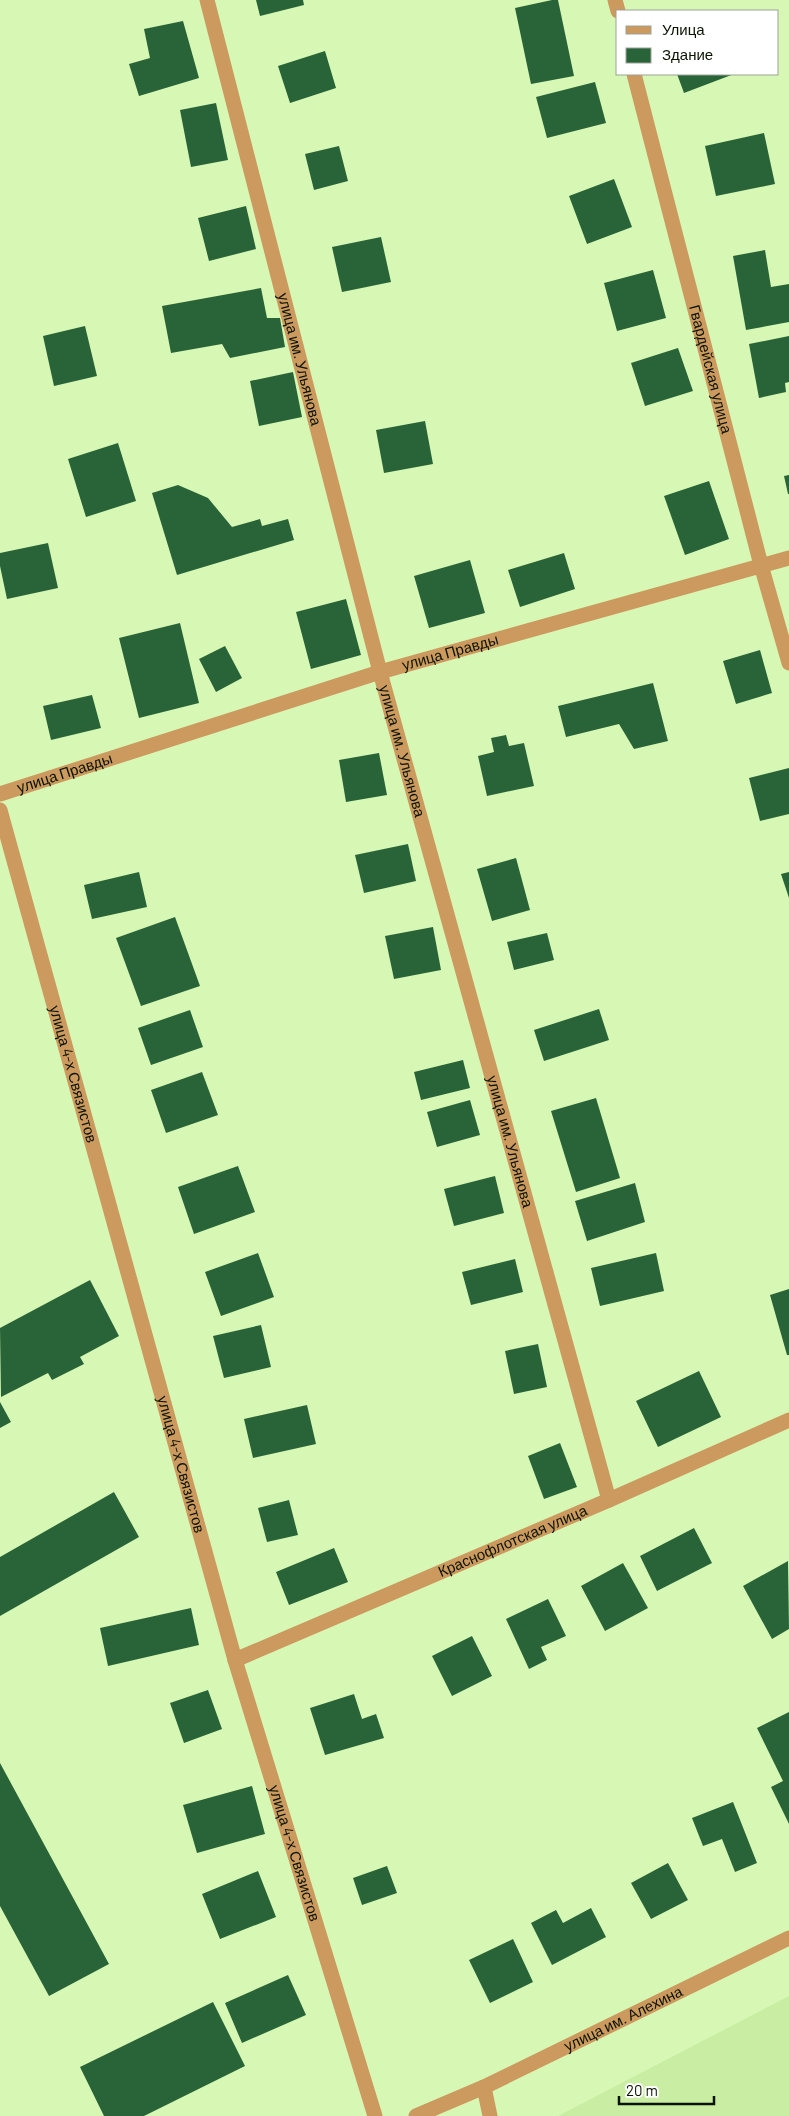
<svg xmlns="http://www.w3.org/2000/svg" width="789" height="2116" font-family="Barlow,sans-serif">
	<style>
		.built { fill: #c9eda2 }
		.building { fill: #296438 }
		.lines { fill: none; stroke-linecap: round; stroke-linejoin: round }
		.street { stroke: #cc995e; stroke-width: 15 }
		.labels { text-anchor: middle; stroke-width: 5; stroke-linejoin: round; paint-order: stroke }
		.street-label { font-size: 15px; fill: #091400; stroke: #fff }
	</style>
	<rect width="100%" height="100%" fill="#d7f8b4"/>
	<path class="built" d="M789 1996V2116H558Z"/>
	<path class="building" d="M256 0H303L304 5 260 16Z
		M552 0H558L574 76 531 84 515 8Z
		M183 21 199 78 139 96 129 64 150 58 144 29Z
		M325 51 336 88 290 103 278 66Z
		M677 74H734L684 93Z
		M595 82 606 123 547 138 536 97Z
		M216 103 228 160 191 167 180 110Z
		M764 133 775 184 716 196 705 146Z
		M339 146 348 181 314 190 305 154Z
		M614 179 632 227 587 244 569 196Z
		M246 206 256 249 209 261 198 218Z
		M381 237 391 282 342 292 332 247Z
		M765 250 771 287 789 284V322L746 330 733 256Z
		M653 270 666 318 617 331 604 283Z
		M261 288 267 318H280L285 347 230 358 222 344 171 353 162 306Z
		M85 326 97 376 54 386 43 336Z
		M789 336V382L785 383 786 392 759 398 749 344Z
		M678 348 693 391 645 406 631 363Z
		M293 372 302 417 259 426 250 381Z
		M425 421 433 464 384 473 376 430Z
		M118 443 136 501 86 517 68 459Z
		M789 475V494H788L784 476Z
		M709 481 729 539 685 555 664 496Z
		M178 485 208 498 232 527 260 519 262 526 288 519 294 540 177 575 152 493Z
		M48 543 58 588 7 599 0 566V553Z
		M564 553 575 589 520 607 508 570Z
		M470 560 485 613 429 628 414 576Z
		M346 599 361 655 311 669 296 612Z
		M180 623 199 703 139 718 119 638Z
		M225 646 242 678 216 692 199 659Z
		M760 650 772 693 736 704 723 661Z
		M653 683 668 741 634 749 619 724 566 737 558 706Z
		M92 695 101 728 51 740 43 706Z
		M506 735 509 746 524 743 534 786 487 796 478 756 494 752 491 738Z
		M379 753 387 795 346 802 339 760Z
		M789 768V814L760 821 749 778Z
		M408 844 416 881 364 893 355 855Z
		M516 858 530 910 492 921 477 869Z
		M139 872 147 907 92 919 84 885Z
		M789 872V898L781 874Z
		M175 917 200 986 141 1006 116 938Z
		M433 927 441 970 394 979 385 936Z
		M547 933 554 960 514 970 507 942Z
		M599 1009 609 1040 544 1061 534 1030Z
		M190 1010 203 1047 151 1065 138 1028Z
		M463 1060 470 1088 421 1100 414 1072Z
		M202 1072 218 1115 166 1133 151 1090Z
		M596 1098 620 1178 576 1192 551 1111Z
		M470 1100 480 1135 437 1147 427 1112Z
		M238 1166 255 1212 194 1234 178 1187Z
		M495 1176 504 1213 454 1226 444 1189Z
		M635 1183 645 1222 587 1241 575 1201Z
		M258 1253 274 1297 221 1316 205 1272Z
		M656 1253 664 1291 600 1306 591 1268Z
		M515 1259 523 1292 471 1305 462 1272Z
		M90 1280 119 1336 80 1357 84 1364 52 1380 48 1373 1 1397 0 1328Z
		M789 1289V1355H787L770 1295Z
		M261 1325 271 1367 224 1378 213 1336Z
		M538 1344 547 1387 514 1394 505 1351Z
		M699 1371 721 1417 658 1447 636 1401Z
		M0 1402 11 1422 0 1428Z
		M307 1405 316 1444 253 1458 244 1419Z
		M560 1443 577 1487 544 1499 528 1456Z
		M114 1492 139 1537 0 1616V1557Z
		M289 1500 298 1535 267 1542 258 1508Z
		M694 1528 712 1563 657 1591 640 1556Z
		M334 1548 348 1582 289 1605 276 1572Z
		M788 1561 789 1629 772 1639 743 1586Z
		M623 1563 648 1608 605 1631 581 1586Z
		M548 1599 566 1636 541 1647 547 1660 529 1669 506 1619Z
		M191 1608 199 1645 108 1666 100 1628Z
		M472 1636 492 1676 452 1696 432 1656Z
		M208 1690 222 1729 184 1743 170 1703Z
		M354 1694 362 1719 376 1714 384 1738 325 1755 310 1708Z
		M789 1712V1824L771 1787 783 1781 757 1728Z
		M0 1763 109 1964 49 1996 0 1906Z
		M252 1786 265 1834 197 1853 183 1805Z
		M733 1802 757 1863 735 1872 722 1839 703 1846 692 1818Z
		M668 1863 688 1900 651 1919 631 1883Z
		M387 1866 397 1893 362 1905 353 1878Z
		M258 1871 276 1917 220 1939 202 1894Z
		M591 1908 606 1937 552 1965 531 1923 556 1910 563 1923Z
		M513 1939 533 1982 490 2003 469 1960Z
		M288 1975 306 2015 242 2043 225 2003Z
		M213 2002 245 2066 144 2116H104L80 2067Z"/>
	<g class="lines">
		<g class="street">
			<path id="s1" d="M207 0 380 672 609 1500"/>
			<path d="M615 0 618 11"/>
			<path id="s2" d="M634 74 761 565 789 663"/>
			<path id="s3" d="M0 794 380 672 789 558"/>
			<path id="s4" d="M0 810 235 1660 375 2116"/>
			<path id="s5" d="M235 1660 609 1500 789 1420"/>
			<path d="M484 2087 490 2116"/>
			<path id="s6" d="M416 2116 484 2087 789 1938"/>
		</g>
	</g>
	<g class="labels">
		<g class="street-label">
			<text dy="5" stroke="none"><textPath href="#s1" startOffset="371">улица им. Ульянова</textPath></text>
			<text dy="5" stroke="none"><textPath href="#s2" startOffset="305">Гвардейская улица</textPath></text>
			<text dy="5" stroke="none"><textPath href="#s3" startOffset="472">улица Правды</textPath></text>
			<text dy="5" stroke="none"><textPath href="#s1" startOffset="776">улица им. Ульянова</textPath></text>
			<text dy="5" stroke="none"><textPath href="#s3" startOffset="68">улица Правды</textPath></text>
			<text dy="5" stroke="none"><textPath href="#s4" startOffset="274">улица 4-х Связистов</textPath></text>
			<text dy="5" stroke="none"><textPath href="#s1" startOffset="1181">улица им. Ульянова</textPath></text>
			<text dy="5" stroke="none"><textPath href="#s4" startOffset="679">улица 4-х Связистов</textPath></text>
			<text dy="5" stroke="none"><textPath href="#s5" startOffset="302">Краснофлотская улица</textPath></text>
			<text dy="5" stroke="none"><textPath href="#s4" startOffset="1084">улица 4-х Связистов</textPath></text>
			<text dy="5" stroke="none"><textPath href="#s6" startOffset="229">улица им. Алехина</textPath></text>
		</g>
	</g>
	<rect x="616" y="10" width="162" height="65" fill="#ffffff" stroke="#9da199"/>
	<rect x="626" y="26" width="25" height="8" fill="#cc995e" stroke="#9da199"/>
	<text x="662" y="35" font-size="15" fill="#091400">Улица</text>
	<rect x="626" y="48" width="25" height="15" fill="#296438" stroke="#9da199"/>
	<text x="662" y="60" font-size="15" fill="#091400">Здание</text>
	<path d="M619 2096v8h95v-8" fill="none" stroke="#091400" stroke-width="2.5"/>
	<text x="626" y="2096" font-size="15" fill="#091400" stroke="#ffffff" stroke-width="4" paint-order="stroke">20 m</text>
</svg>
